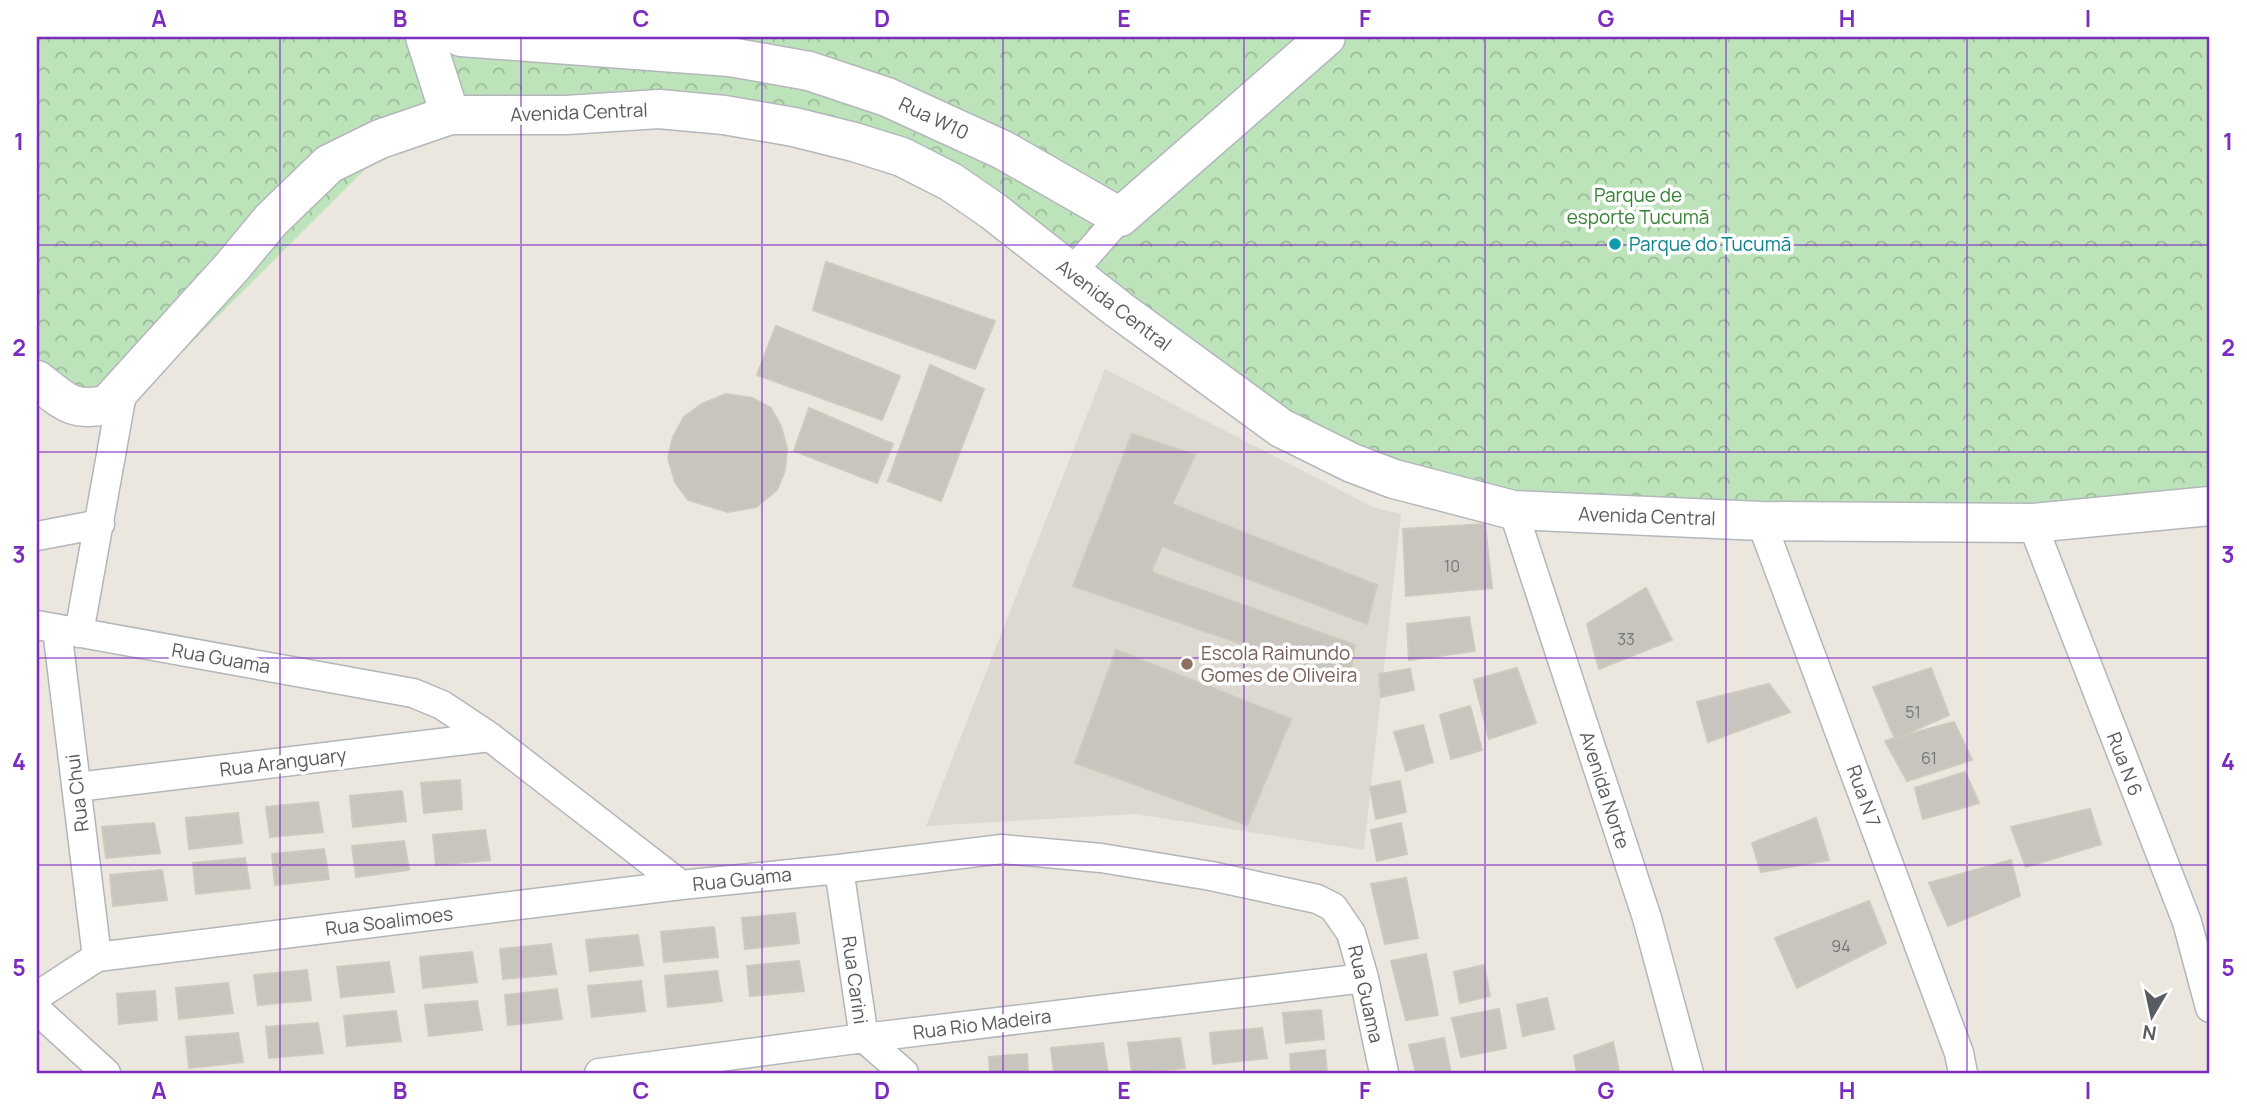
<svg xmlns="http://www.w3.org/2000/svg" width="2247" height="1110" font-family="Manrope,sans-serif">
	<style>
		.education { fill: #ddd9d0 }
		.forest { fill: url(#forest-crowns) }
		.building { fill: #c8c4be; stroke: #cfc9bd; stroke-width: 2 }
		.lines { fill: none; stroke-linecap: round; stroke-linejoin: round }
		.street-casing { stroke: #b2b6ba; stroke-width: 31 }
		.secondary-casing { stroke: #b3b7bc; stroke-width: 41 }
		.street { stroke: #fff; stroke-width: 28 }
		.secondary { stroke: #fff; stroke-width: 38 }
		.grid { fill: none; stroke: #7b2cbf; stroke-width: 2; stroke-opacity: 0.55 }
		.culture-dot { fill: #0f9aa8; stroke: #fff; stroke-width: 2.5 }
		.education-dot { fill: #8d6e63; stroke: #fff; stroke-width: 2.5 }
		.labels { text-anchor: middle; stroke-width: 7; stroke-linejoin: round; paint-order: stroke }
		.number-label { font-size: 16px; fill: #747678 }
		.street-label { font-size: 19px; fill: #585c60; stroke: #fff }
		.park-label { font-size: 19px; fill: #368234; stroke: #fff }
		.culture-label { font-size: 19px; fill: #0d838f; stroke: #fff; text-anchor: start }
		.education-label { font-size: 19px; fill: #785e54; stroke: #fff; text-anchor: start }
		.neatline { fill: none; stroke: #7b2cbf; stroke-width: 2.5 }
		.grid-label { font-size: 23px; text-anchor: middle; font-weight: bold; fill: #7b2cbf }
	</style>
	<defs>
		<pattern id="forest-crowns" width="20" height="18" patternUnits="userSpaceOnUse" patternTransform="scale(1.75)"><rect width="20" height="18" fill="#bde3ba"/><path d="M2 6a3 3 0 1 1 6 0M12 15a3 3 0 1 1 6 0" fill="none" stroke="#9cbb9b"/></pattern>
	</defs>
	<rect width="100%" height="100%" fill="#ebe7df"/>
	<path class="education" d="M1105 369 1375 508 1401 514 1364 850 1136 814 926 826Z"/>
	<path class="forest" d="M37 37H2210V506L1761 521 1388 476 926 169 653 110 393 141 130 404 37 380Z"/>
	<path class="building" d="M826 262 995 321 975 369 813 310Z
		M776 326 900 376 882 420 757 375Z
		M930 365 984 389 941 501 888 481Z
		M726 394 752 398 771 408 781 426 787 449 785 470 777 490 756 507 728 512 688 500 675 482 668 458 673 437 684 417 702 404Z
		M809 408 893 444 877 483 794 451Z
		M1132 434 1195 455 1172 504 1377 585 1367 624 1162 546 1151 572 1355 645 1349 681 1073 586Z
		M1485 524 1492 588 1406 596 1403 529Z
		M1646 588 1672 640 1599 669 1587 624Z
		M1469 617 1475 651 1409 660 1407 624Z
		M1116 650 1291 719 1247 825 1075 763Z
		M1517 668 1536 723 1489 739 1474 680Z
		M1931 668 1949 715 1895 739 1873 687Z
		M1410 669 1414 690 1381 697 1379 674Z
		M1769 684 1790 712 1708 742 1697 702Z
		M1470 706 1482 750 1451 759 1440 715Z
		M1954 722 1972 760 1907 781 1885 741Z
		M1423 725 1433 762 1406 771 1394 732Z
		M1965 772 1979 803 1923 819 1915 788Z
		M460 780 462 809 424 813 421 783Z
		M1400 781 1406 812 1376 819 1370 787Z
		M402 791 406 821 353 827 350 796Z
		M318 802 323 832 270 837 266 807Z
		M2090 809 2101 844 2026 867 2011 827Z
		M238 813 242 843 189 849 186 818Z
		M1816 818 1829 860 1761 872 1752 843Z
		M154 823 160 853 106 858 102 827Z
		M1401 823 1407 854 1377 861 1371 830Z
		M485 830 490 860 436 865 433 835Z
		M404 841 409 870 356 877 352 846Z
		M324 849 329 879 275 885 272 854Z
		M245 858 250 888 196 894 193 863Z
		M2011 860 2020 896 1948 926 1929 883Z
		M162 870 167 900 113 906 110 875Z
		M1406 878 1418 938 1385 944 1371 884Z
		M1869 901 1886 943 1797 988 1775 938Z
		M795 913 799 943 745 949 742 918Z
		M714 927 718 957 664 962 661 932Z
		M638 935 643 965 590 971 586 940Z
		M551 944 556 974 503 979 500 949Z
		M472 952 477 982 423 988 420 957Z
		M1426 954 1438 1015 1406 1020 1391 961Z
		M799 961 804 991 750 996 747 966Z
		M389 962 394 992 341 997 337 967Z
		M1484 965 1490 996 1460 1003 1454 972Z
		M307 970 311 1000 258 1005 254 975Z
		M717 971 722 1001 668 1007 665 976Z
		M641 981 645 1011 592 1017 588 986Z
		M228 983 233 1013 179 1019 176 988Z
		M557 989 562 1019 508 1025 505 995Z
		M155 991 157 1020 119 1024 117 994Z
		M1547 998 1554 1029 1523 1036 1517 1005Z
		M477 1001 482 1030 429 1036 425 1005Z
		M1499 1009 1506 1048 1461 1057 1452 1018Z
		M1321 1010 1324 1039 1286 1043 1283 1013Z
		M396 1011 401 1041 347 1046 344 1016Z
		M318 1023 323 1053 269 1058 266 1027Z
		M1262 1028 1267 1058 1213 1064 1210 1033Z
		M238 1033 243 1062 189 1068 186 1037Z
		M1180 1038 1185 1068 1132 1073 1128 1043Z
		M1444 1038 1451 1073H1416L1409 1045Z
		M1613 1042 1619 1071 1612 1073H1577L1574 1056Z
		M1103 1043 1108 1073H1054L1051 1048Z
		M1325 1050 1327 1073H1291L1290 1054Z
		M1027 1054 1028 1073H990L989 1057Z"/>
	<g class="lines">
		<g class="street-casing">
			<path id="street" d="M1071 273 1120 217
				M1513 510 1647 918 1689 1073
				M1761 521 1959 1053 1963 1073
				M2032 523 2187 922 2210 1008
				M37 536 100 524
				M37 625 413 693 442 705 490 737 681 885 839 869 1002 849 1101 858 1211 876 1317 899 1333 907 1351 933 1364 978 1384 1073
				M57 629 97 957
				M79 633 123 388
				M77 787 490 737
				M839 869 864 1038 904 1073
				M37 996 97 957 681 885
				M37 1010 106 1073
				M599 1073 864 1038 1364 978"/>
		</g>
		<g class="secondary-casing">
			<path id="secondary" d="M425 37 450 115
				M461 37 730 57 809 71 887 97 1003 150 1120 217 1326 37
				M37 380C64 401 71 412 107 405L232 267 271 220 329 164 380 139 450 115H567L659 109 724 115 794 127 854 142 902 157 951 182 993 211 1118 309 1281 428 1352 463 1394 479 1513 510 1761 521 2032 523 2210 506"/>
		</g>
		<use href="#street" class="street"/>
		<use href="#secondary" class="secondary"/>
	</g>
	<path class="grid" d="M280 37V1073M521 37V1073M762 37V1073M1003 37V1073M1244 37V1073M1485 37V1073M1726 37V1073M1967 37V1073M37 245H2210M37 452H2210M37 658H2210M37 865H2210"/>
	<circle class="culture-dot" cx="1615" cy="244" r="7"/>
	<circle class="education-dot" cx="1187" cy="664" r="7"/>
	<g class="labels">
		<g class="number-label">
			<text x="1452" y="572">10</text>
			<text x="1626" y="645">33</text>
			<text x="1913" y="718">51</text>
			<text x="1929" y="764">61</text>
			<text x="1841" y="952">94</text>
		</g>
		<g class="street-label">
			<text transform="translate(579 112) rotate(-2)" y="7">Avenida Central</text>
			<text transform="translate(934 118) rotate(25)" y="7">Rua W10</text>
			<text transform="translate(1114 305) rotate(37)" y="7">Avenida Central</text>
			<text transform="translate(1647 516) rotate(2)" y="7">Avenida Central</text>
			<text transform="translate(221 658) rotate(10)" y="7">Rua Guama</text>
			<text transform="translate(283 762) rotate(-7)" y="7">Rua Aranguary</text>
			<text transform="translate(2125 764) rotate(69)" y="7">Rua N 6</text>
			<text transform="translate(1605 790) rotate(72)" y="7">Avenida Norte</text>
			<text transform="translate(77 793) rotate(-97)" y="7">Rua Chui</text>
			<text transform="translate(1864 796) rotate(70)" y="7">Rua N 7</text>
			<text transform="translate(742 879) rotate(-6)" y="7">Rua Guama</text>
			<text transform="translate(389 921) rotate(-7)" y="7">Rua Soalimoes</text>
			<text transform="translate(855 980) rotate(82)" y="7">Rua Carini</text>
			<text transform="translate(1366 994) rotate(77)" y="7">Rua Guama</text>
			<text transform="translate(982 1024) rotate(-7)" y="7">Rua Rio Madeira</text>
		</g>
		<g class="park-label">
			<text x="1638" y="202">Parque de<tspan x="1638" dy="22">esporte Tucumã</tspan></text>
		</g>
		<g class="culture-label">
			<text x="1629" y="251">Parque do Tucumã</text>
		</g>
		<g class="education-label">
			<text x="1201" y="660">Escola Raimundo<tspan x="1201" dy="22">Gomes de Oliveira</tspan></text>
		</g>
	</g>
	<rect width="2247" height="1110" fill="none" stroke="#ffffff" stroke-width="77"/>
	<g transform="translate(2152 1016) rotate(189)" stroke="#ffffff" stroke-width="5" paint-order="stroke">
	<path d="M0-5L12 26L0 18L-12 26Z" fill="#585c60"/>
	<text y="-10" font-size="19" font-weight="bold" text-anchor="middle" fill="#585c60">N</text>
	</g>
	<rect x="38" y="38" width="2170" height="1034" class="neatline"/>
	<g class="grid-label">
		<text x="159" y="27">A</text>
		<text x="400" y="27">B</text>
		<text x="641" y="27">C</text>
		<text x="882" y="27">D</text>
		<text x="1124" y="27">E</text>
		<text x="1365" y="27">F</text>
		<text x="1606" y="27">G</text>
		<text x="1847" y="27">H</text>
		<text x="2088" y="27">I</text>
		<text x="19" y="150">1</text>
		<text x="2228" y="150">1</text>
		<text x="19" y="356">2</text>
		<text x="2228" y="356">2</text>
		<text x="19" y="563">3</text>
		<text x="2228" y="563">3</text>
		<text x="19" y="770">4</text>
		<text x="2228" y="770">4</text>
		<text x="19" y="976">5</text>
		<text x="2228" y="976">5</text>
		<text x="159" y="1099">A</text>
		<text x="400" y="1099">B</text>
		<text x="641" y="1099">C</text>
		<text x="882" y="1099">D</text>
		<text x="1124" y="1099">E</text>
		<text x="1365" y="1099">F</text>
		<text x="1606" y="1099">G</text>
		<text x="1847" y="1099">H</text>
		<text x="2088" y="1099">I</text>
	</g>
</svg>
